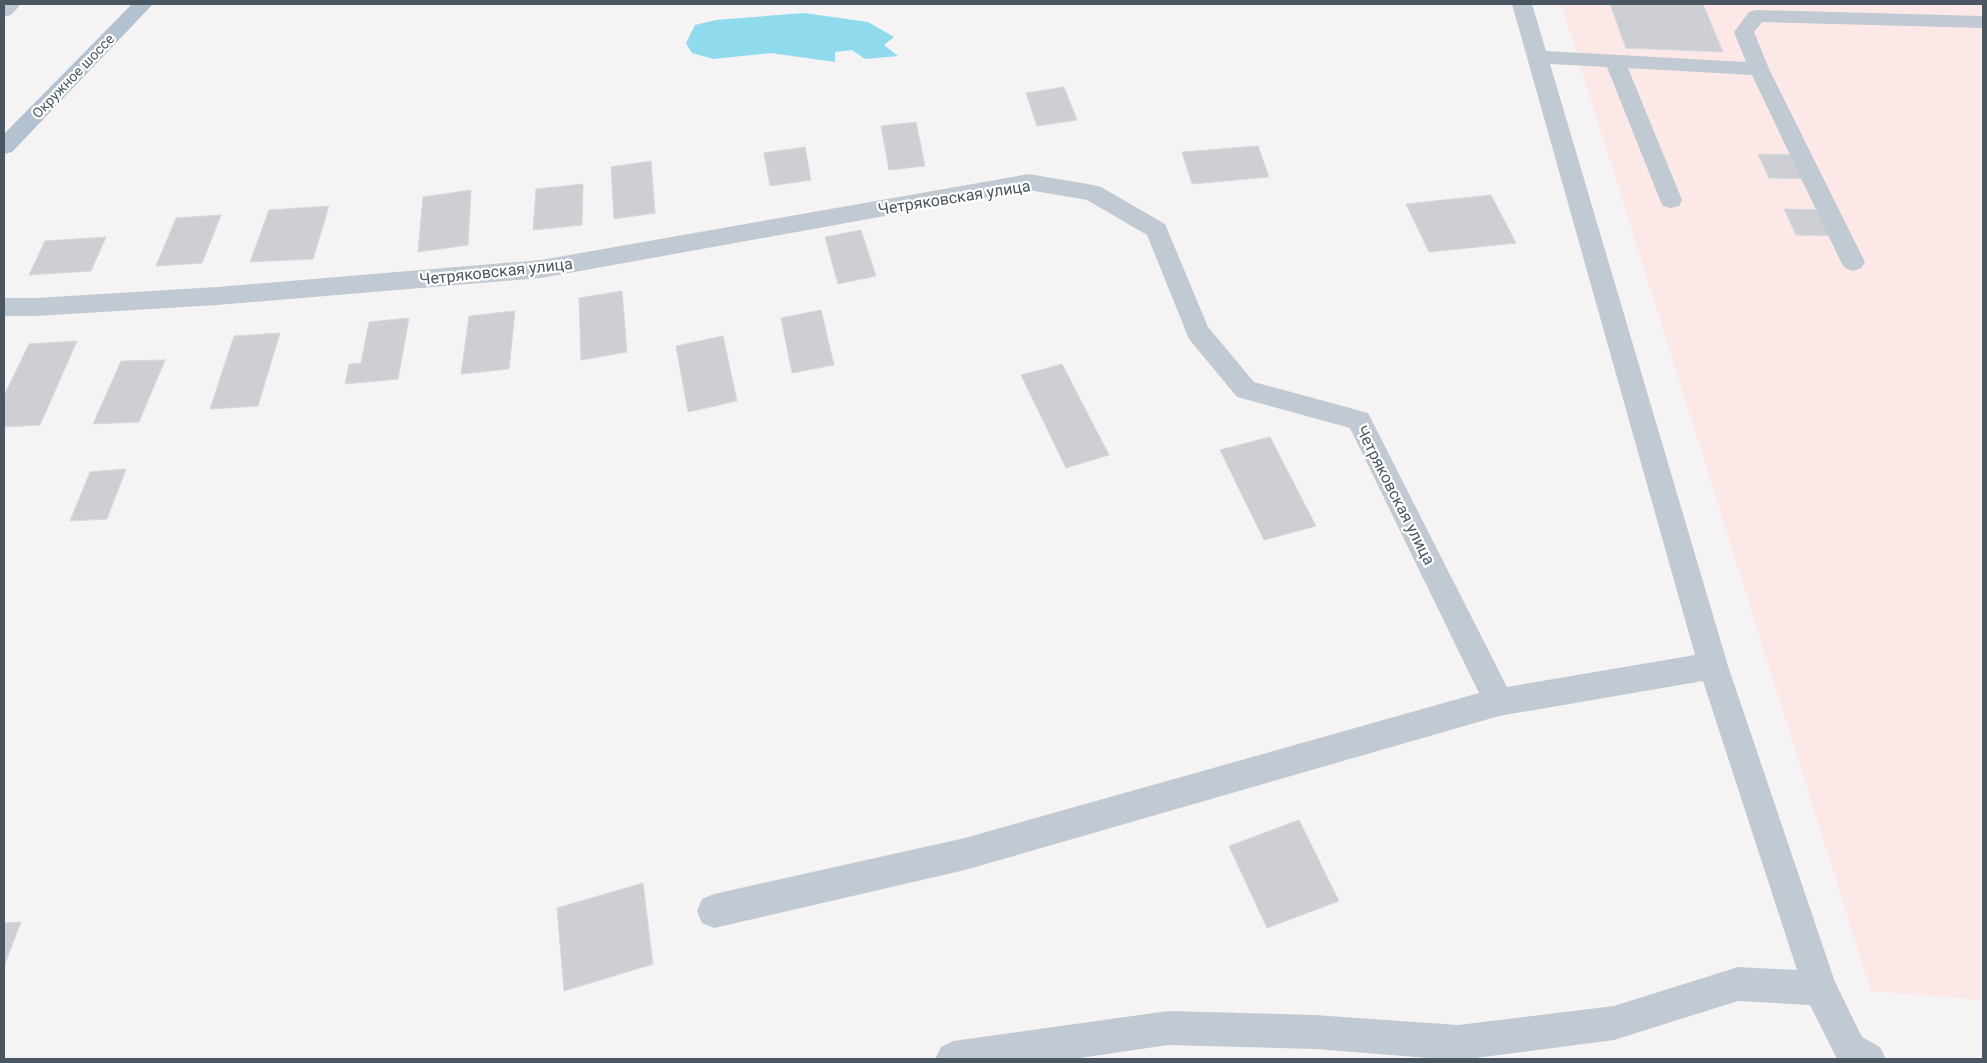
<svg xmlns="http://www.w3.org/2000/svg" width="1987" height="1063" font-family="Roboto,sans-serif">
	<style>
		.medical { fill: #fce8e6 }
		.water { fill: #90daee }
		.building { fill: #cdcfd5; stroke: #d7d9de }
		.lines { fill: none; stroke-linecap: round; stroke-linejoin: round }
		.minor { fill: #c1cad2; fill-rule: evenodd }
		.major { fill: #b3c2d1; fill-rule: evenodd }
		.labels { text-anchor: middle; stroke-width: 4.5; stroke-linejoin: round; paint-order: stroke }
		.far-street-label { font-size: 14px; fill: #4a5661; stroke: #fff }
		.street-label { font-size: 16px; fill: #4a5661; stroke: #fff }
	</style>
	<rect width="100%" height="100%" fill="#f5f3f3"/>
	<path class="medical" d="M1561 4H1983V1000L1871 991Z"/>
	<path class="water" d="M804 13 868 22 894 37 884 45 898 56 865 59 852 50 835 52V62L771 53 713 59 692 53 686 43 695 25 716 20Z"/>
	<path class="building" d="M1610 4H1703L1723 52 1626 48Z
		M1064 87 1077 120 1037 126 1026 93Z
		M916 122 925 166 889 170 881 126Z
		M1258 146 1269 177 1192 184 1182 152Z
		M805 147 811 180 770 186 764 153Z
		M1758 154 1796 155 1807 179 1769 178Z
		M651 161 655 213 614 219 611 167Z
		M583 184 582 225 533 230 536 189Z
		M471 190 468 245 418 252 423 197Z
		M1491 195 1516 243 1429 252 1406 204Z
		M329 206 313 259 250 262 269 210Z
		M1784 209 1822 210 1836 236 1796 235Z
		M221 215 202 263 156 266 176 218Z
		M861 230 876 276 838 284 825 237Z
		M106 237 91 271 29 275 45 241Z
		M622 291 627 352 581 360 579 298Z
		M821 310 834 365 792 373 781 318Z
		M515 311 509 369 461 374 469 316Z
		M409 318 398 379 345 384 349 364 361 363 369 322Z
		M280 333 258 406 210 409 234 336Z
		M723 336 737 401 688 412 676 346Z
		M77 341 40 425 4 427V396L29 344Z
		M165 360 139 422 93 424 121 361Z
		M1062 364 1109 455 1066 468 1021 375Z
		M1270 437 1316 526 1264 540 1220 450Z
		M126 469 107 519 70 521 90 472Z
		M1299 820 1339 901 1267 928 1229 846Z
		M643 883 653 964 564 991 557 908Z
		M21 922 4 966V923Z"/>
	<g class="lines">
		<path class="minor" d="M4 4H21L11 15 4 17Z
			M1512 4H1532L1546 51 1746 62 1734 32 1749 12 1756 10 1983 16V28L1762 22 1754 32 1769 69 1865 262 1861 268 1853 271 1845 268 1841 262 1752 75 1628 68 1682 200 1679 206 1671 208 1663 206 1660 200 1607 67 1550 64 1728 666 1835 982 1862 1037 1880 1047 1886 1059H1837L1810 1005 1738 1001 1614 1040 1468 1059H1441L1315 1049 1168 1045 1073 1059H935L941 1047 953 1041 1168 1011 1315 1015 1458 1025 1614 1006 1738 967 1797 970 1703 681 1499 716 965 870 714 928 702 923 697 911 702 899 714 894 965 838 1479 693 1350 428 1237 397 1189 339 1147 235 1087 200 1029 190 541 278 217 305 36 316H4V298H36L217 287 541 260 1029 174 1093 185 1101 187 1165 224 1208 327 1254 382 1368 413 1507 687 1695 655Z"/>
		<path class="major" d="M132 4H153L12 152 4 154V134Z"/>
	</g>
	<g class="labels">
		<g class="far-street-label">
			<text transform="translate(73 76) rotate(-46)" y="5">Окружное шоссе</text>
		</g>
		<g class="street-label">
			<text transform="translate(954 197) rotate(-9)" y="6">Четряковская улица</text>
			<text transform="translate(496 271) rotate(-6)" y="6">Четряковская улица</text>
			<text transform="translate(1396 495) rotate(63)" y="6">Четряковская улица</text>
		</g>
	</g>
	<rect width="1987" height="1063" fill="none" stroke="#4a5661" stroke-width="10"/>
</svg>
